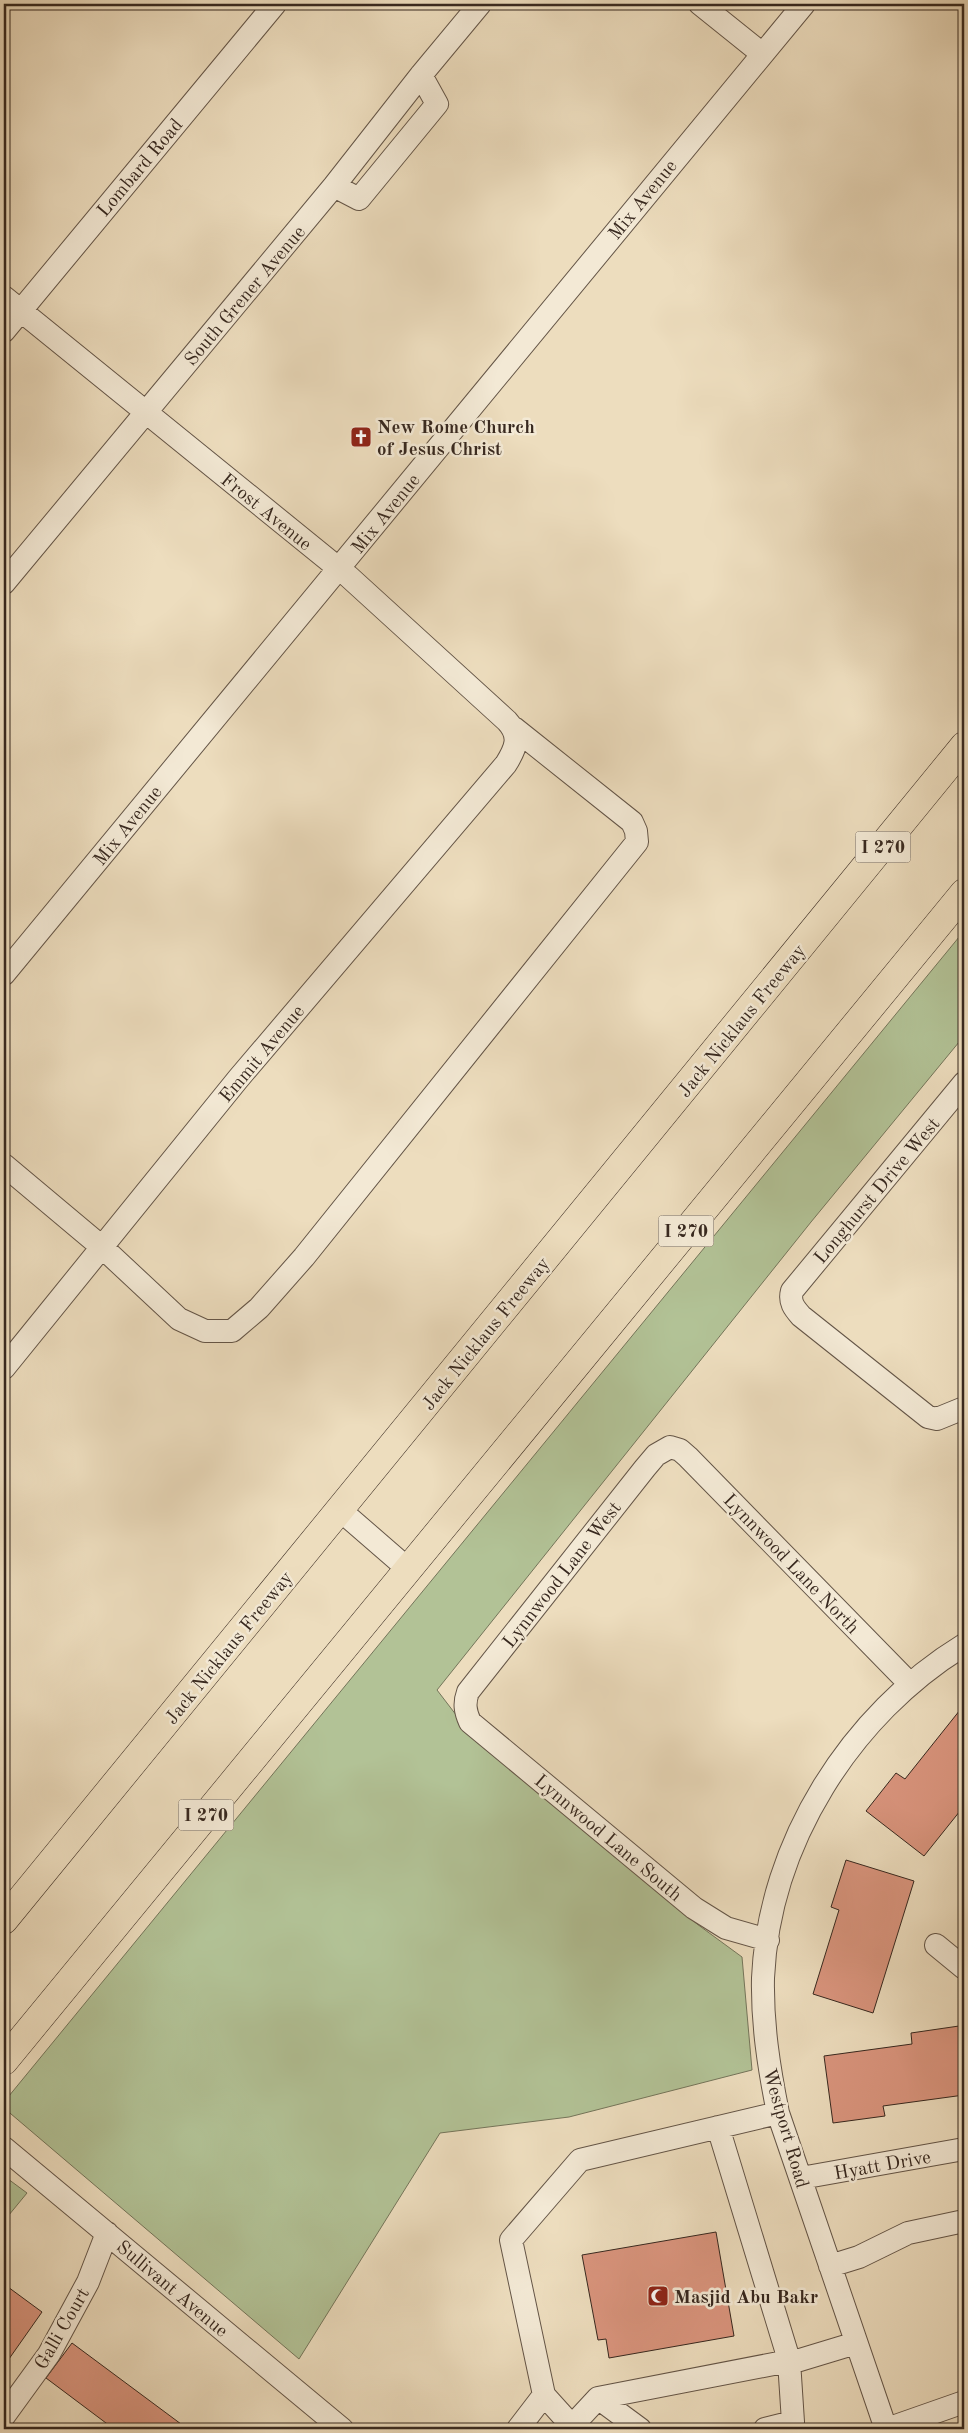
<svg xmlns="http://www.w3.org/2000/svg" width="968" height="2433" font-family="'Old Standard TT',serif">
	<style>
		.green { fill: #b2c296; stroke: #74755a }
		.building { fill: #da957e; stroke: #37281f }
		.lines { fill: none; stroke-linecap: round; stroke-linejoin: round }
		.minor-casing { stroke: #645547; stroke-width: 24 }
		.highway-casing { stroke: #37281f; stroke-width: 29 }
		.minor { stroke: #f3e9d5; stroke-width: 22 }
		.highway { stroke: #edddbe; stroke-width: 28 }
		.labels { text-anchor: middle; stroke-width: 5; stroke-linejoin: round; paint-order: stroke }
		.shield { fill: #f3e9d5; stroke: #6f6256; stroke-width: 1 }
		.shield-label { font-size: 18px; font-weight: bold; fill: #37281f }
		.street-label { font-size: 19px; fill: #37281f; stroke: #f3e9d5 }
		.poi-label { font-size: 19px; font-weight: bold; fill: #37281f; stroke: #f3e9d5; text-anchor: start }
	</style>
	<rect width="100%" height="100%" fill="#edddbe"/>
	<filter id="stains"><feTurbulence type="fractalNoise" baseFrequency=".004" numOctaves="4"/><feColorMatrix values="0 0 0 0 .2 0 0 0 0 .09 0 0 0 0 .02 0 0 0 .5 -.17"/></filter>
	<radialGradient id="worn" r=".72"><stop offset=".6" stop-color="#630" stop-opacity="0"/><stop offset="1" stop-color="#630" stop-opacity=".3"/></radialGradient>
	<path class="green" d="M964 931V1036L811 1222 437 1690 460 1720 697 1924 742 1957 752 2070 569 2117 440 2133 299 2359 4 2108V2102Z
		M4 2176 27 2193 4 2221Z"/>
	<path class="building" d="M960 1710 964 1714V1806L924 1856 866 1811 896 1773 905 1779Z
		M846 1860 914 1881 873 2013 813 1994 839 1910 831 1907Z
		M959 2026 964 2064V2095L883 2106 885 2116 833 2123 824 2056 912 2044 911 2033Z
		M716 2232 734 2336 609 2358 606 2339 598 2340 582 2255Z
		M8 2287 42 2312 4 2366V2293Z
		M72 2343 181 2424 177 2429H114L46 2378Z"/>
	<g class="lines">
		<g class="minor-casing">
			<path id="minor" d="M700 4 761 53
				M334 186 359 199 437 104 421 75
				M4 297 348 576 507 721C521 736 516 748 506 764L238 1079 4 1368
				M4 331 275 4
				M4 583 334 186 421 75 480 4
				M4 974 804 4
				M964 1083 792 1291C789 1302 794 1308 801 1316L928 1417 937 1419 964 1408
				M4 1165 103 1248 179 1319 205 1331H232L259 1308 304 1257 637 842 636 831 632 822 514 728
				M340 1510 408 1569
				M768 1940 726 1928 694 1908 470 1722C465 1711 464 1703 468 1692L645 1468 656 1455 670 1447 680 1450 688 1457 910 1684
				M936 1945 964 1968
				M718 2127 790 2363 856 2343
				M4 2148 342 2429
				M801 2178 964 2149
				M830 2266 859 2257 908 2233 964 2221
				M544 2395 572 2426
				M598 2398 789 2361 793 2422 765 2429
				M4 2416 49 2354 88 2282 107 2233
				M518 2429 544 2395 511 2240 580 2160 778 2113
				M576 2429 572 2426 598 2398 640 2429
				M886 2429 778 2113C769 2068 762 2024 763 1978 769 1843 851 1714 964 1645
				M887 2429 964 2402"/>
		</g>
		<g class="highway-casing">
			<path id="highway" d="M4 1920 964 746
				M4 2061 964 893"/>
		</g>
		<use href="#minor" class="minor"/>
		<use href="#highway" class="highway"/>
	</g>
	<defs>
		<g id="church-square" transform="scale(1.125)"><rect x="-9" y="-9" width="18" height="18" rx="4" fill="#8f2418" stroke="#f3e9d5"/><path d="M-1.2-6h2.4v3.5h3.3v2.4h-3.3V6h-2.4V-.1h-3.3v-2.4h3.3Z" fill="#fff"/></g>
		<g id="mosque-square" transform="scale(1.125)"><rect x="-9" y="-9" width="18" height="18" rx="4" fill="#8f2418" stroke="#f3e9d5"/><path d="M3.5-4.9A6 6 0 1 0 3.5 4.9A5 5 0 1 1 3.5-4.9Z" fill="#fff"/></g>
	</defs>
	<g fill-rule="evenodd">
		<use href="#church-square" x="361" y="437"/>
		<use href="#mosque-square" x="658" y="2296"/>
	</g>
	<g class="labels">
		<g class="shield">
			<rect x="855.5" y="831.5" width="55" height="31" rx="4"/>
			<rect x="658.5" y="1215.5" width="55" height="31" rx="4"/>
			<rect x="178.5" y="1799.5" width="55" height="31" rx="4"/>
		</g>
		<g class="shield-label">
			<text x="883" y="853">I 270</text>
			<text x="686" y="1237">I 270</text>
			<text x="206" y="1821">I 270</text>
		</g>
		<g class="street-label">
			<text transform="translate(139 167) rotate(-50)" y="7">Lombard Road</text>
			<text transform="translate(642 199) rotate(-51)" y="7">Mix Avenue</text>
			<text transform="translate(244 295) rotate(-50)" y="7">South Grener Avenue</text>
			<text transform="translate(267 511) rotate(39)" y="7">Frost Avenue</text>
			<text transform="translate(385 513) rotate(-51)" y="7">Mix Avenue</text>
			<text transform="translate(127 825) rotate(-51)" y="7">Mix Avenue</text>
			<text transform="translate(741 1020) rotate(-51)" y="7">Jack Nicklaus Freeway</text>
			<text transform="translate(261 1053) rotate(-50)" y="7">Emmit Avenue</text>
			<text transform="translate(876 1190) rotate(-50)" y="7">Longhurst Drive West</text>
			<text transform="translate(485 1333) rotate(-51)" y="7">Jack Nicklaus Freeway</text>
			<text transform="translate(792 1563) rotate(46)" y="7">Lynnwood Lane North</text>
			<text transform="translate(561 1574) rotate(-52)" y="7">Lynnwood Lane West</text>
			<text transform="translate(228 1647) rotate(-51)" y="7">Jack Nicklaus Freeway</text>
			<text transform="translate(609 1837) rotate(40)" y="7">Lynnwood Lane South</text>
			<text transform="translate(787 2128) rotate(74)" y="7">Westport Road</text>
			<text transform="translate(882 2164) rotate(-10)" y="7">Hyatt Drive</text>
			<text transform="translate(173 2288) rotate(40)" y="7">Sullivant Avenue</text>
			<text transform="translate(61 2328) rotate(-60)" y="7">Galli Court</text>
		</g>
		<g class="poi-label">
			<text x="377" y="433">New Rome Church<tspan x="377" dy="22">of Jesus Christ</tspan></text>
			<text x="674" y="2303">Masjid Abu Bakr</text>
		</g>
	</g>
	<rect width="968" height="2433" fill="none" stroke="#edddbe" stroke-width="20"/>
	<rect x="5" y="5" width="958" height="2423" fill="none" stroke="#37281f" stroke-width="2.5"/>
	<rect x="10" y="10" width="948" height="2413" fill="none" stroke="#37281f"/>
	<rect width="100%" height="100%" filter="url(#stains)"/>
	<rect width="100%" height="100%" fill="url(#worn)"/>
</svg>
